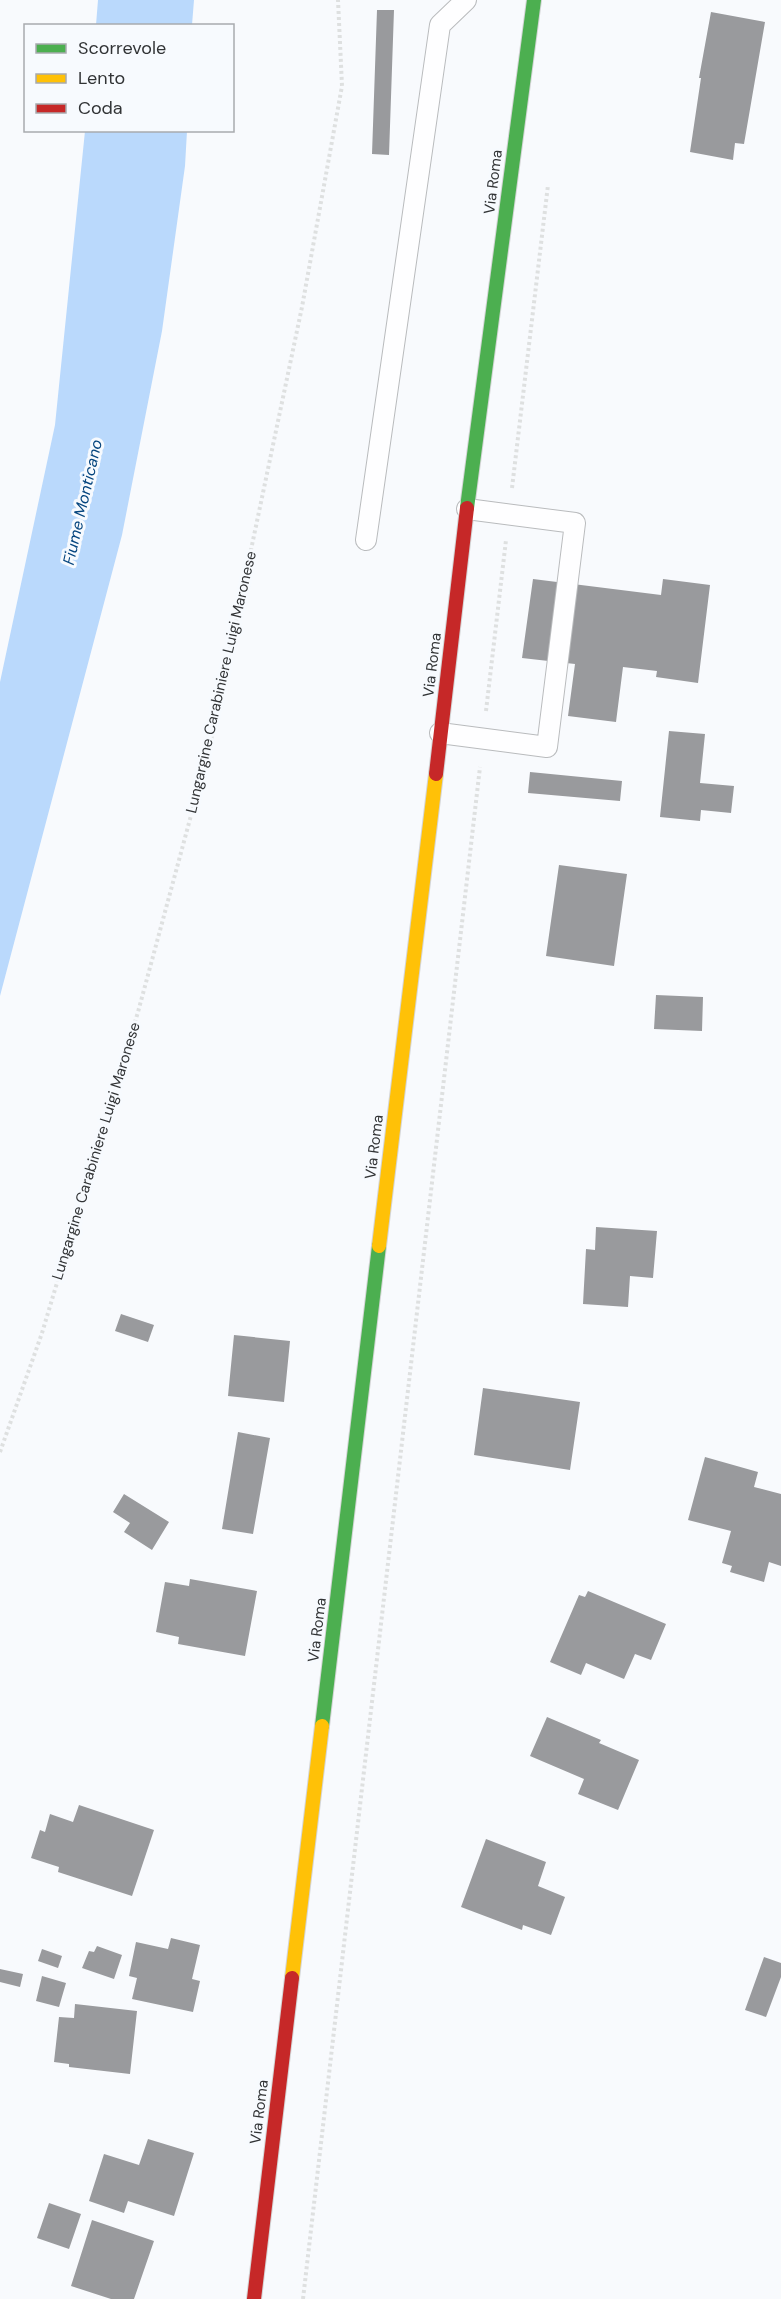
<svg xmlns="http://www.w3.org/2000/svg" width="781" height="2299" font-family="'DM Sans',sans-serif">
	<style>
		.water { fill: #bad9fc }
		.building { fill: #999a9d }
		.lines { fill: none; stroke-linecap: round; stroke-linejoin: round }
		.lane-casing { stroke: #b9bbbd; stroke-width: 22 }
		.fast-casing { stroke: #d4d5d6; stroke-width: 16 }
		.slow-casing { stroke: #d4d5d6; stroke-width: 16 }
		.jam-casing { stroke: #d4d5d6; stroke-width: 16 }
		.path { stroke: #dee0e0; stroke-width: 4; stroke-dasharray: 3 3; stroke-linecap: butt }
		.lane { stroke: #fefeff; stroke-width: 20 }
		.fast { stroke: #4caf50; stroke-width: 14 }
		.slow { stroke: #ffc107; stroke-width: 14 }
		.jam { stroke: #c62828; stroke-width: 14 }
		.labels { text-anchor: middle; stroke-width: 6; stroke-linejoin: round; paint-order: stroke }
		.street-label { font-size: 15px; fill: #323436; stroke: #f7fafe }
		.water-label { font-size: 16px; font-style: italic; fill: #05457e; stroke: #f7fafe }
	</style>
	<rect width="100%" height="100%" fill="#f8fafd"/>
	<path class="water" d="M98 0H194L192 25H96Z
		M85 131H187L185 166 162 331 122 535 0 996V682L55 425Z"/>
	<path class="building" d="M377 10H394L389 155 372 154Z
		M711 12 765 22 744 144 735 143 733 160 690 152 701 78H699Z
		M533 579 661 595 663 579 710 585 698 683 656 677 657 671 623 667 616 722 568 716 575 664 522 658Z
		M669 731 705 734 700 783 734 786 731 813 701 810 700 821 660 817Z
		M530 772 622 781 620 801 528 793Z
		M559 865 627 874 614 966 546 956Z
		M656 995 703 997 702 1031 654 1029Z
		M596 1227 657 1231 653 1278 630 1276 628 1307 583 1304 586 1249 595 1250Z
		M121 1314 154 1325 148 1342 115 1331Z
		M234 1335 290 1341 284 1402 228 1396Z
		M483 1388 580 1402 570 1470 474 1455Z
		M238 1432 270 1438 253 1534 222 1529Z
		M705 1457 758 1472 754 1487 781 1494V1566L769 1562 764 1582 730 1572 732 1566 722 1563 731 1531 688 1520Z
		M124 1494 169 1522 152 1550 124 1532 130 1523 113 1512Z
		M190 1579 257 1591 245 1656 178 1644 179 1637 156 1632 165 1582 189 1586Z
		M588 1591 666 1624 651 1660 635 1654 624 1679 586 1663 581 1675 550 1662 579 1595 585 1597Z
		M547 1717 601 1740 599 1743 639 1760 618 1810 578 1794 584 1779 530 1756Z
		M79 1805 154 1830 132 1896 58 1872 59 1867 31 1858 40 1830 45 1832 50 1814 73 1822Z
		M486 1839 546 1862 538 1886 565 1897 551 1935 523 1925 522 1930 461 1907Z
		M171 1938 200 1945 192 1979 200 1981 193 2012 132 1999 137 1978 129 1976 136 1942 168 1949Z
		M97 1946 122 1955 114 1979 82 1968 89 1951 94 1952Z
		M42 1949 62 1956 58 1968 38 1961Z
		M764 1957 781 1963V1977L766 2017 745 2010Z
		M0 1969 23 1974 20 1987 0 1982Z
		M42 1976 66 1983 59 2007 36 2001Z
		M75 2004 137 2011 130 2074 69 2067V2064L54 2062 59 2017 74 2018Z
		M148 2139 194 2153 174 2216 128 2201 124 2213 89 2201 104 2154 139 2165Z
		M49 2203 81 2214 69 2249 37 2238Z
		M92 2220 154 2241 134 2299H111L71 2286Z"/>
	<g class="lines">
		<g class="lane-casing">
			<path id="lane" d="M366 540 440 25 466 0
				M440 733 547 747 575 523 467 509"/>
		</g>
		<g class="fast-casing">
			<path id="fast" d="M467 508 534 0
				M322 1726 379 1246"/>
		</g>
		<g class="slow-casing">
			<path id="slow" d="M379 1246 436 774
				M292 1978 322 1726"/>
		</g>
		<g class="jam-casing">
			<path id="jam" d="M436 774 467 508
				M254 2299 292 1978"/>
		</g>
		<path class="path" d="M512 488 548 185
			M486 711 506 540
			M0 1452 42 1333 138 1012 210 745 302 307 342 86 338 0
			M303 2299 480 767"/>
		<use href="#lane" class="lane"/>
		<use href="#fast" class="fast"/>
		<use href="#slow" class="slow"/>
		<use href="#jam" class="jam"/>
	</g>
	<g class="labels">
		<g class="street-label">
			<text transform="translate(493 182) rotate(-83)" y="5">Via Roma</text>
			<text transform="translate(432 665) rotate(-83)" y="5">Via Roma</text>
			<text transform="translate(221 682) rotate(-77)" y="5">Lungargine Carabiniere Luigi Maronese</text>
			<text transform="translate(374 1147) rotate(-83)" y="5">Via Roma</text>
			<text transform="translate(96 1151) rotate(-73)" y="5">Lungargine Carabiniere Luigi Maronese</text>
			<text transform="translate(317 1630) rotate(-83)" y="5">Via Roma</text>
			<text transform="translate(259 2112) rotate(-83)" y="5">Via Roma</text>
		</g>
		<g class="water-label">
			<text transform="translate(82 502) rotate(-77)" y="6">Fiume Monticano</text>
		</g>
	</g>
	<rect x="24" y="24" width="210" height="108" fill="#f7fafe" stroke="#a8abae" stroke-width="1.5"/>
	<rect x="36" y="44" width="30" height="9" fill="#4caf50" stroke="#a8abae" stroke-width="1.5"/>
	<text x="78" y="54" font-size="18" fill="#323436">Scorrevole</text>
	<rect x="36" y="74" width="30" height="9" fill="#ffc107" stroke="#a8abae" stroke-width="1.5"/>
	<text x="78" y="84" font-size="18" fill="#323436">Lento</text>
	<rect x="36" y="104" width="30" height="9" fill="#c62828" stroke="#a8abae" stroke-width="1.5"/>
	<text x="78" y="114" font-size="18" fill="#323436">Coda</text>
</svg>
